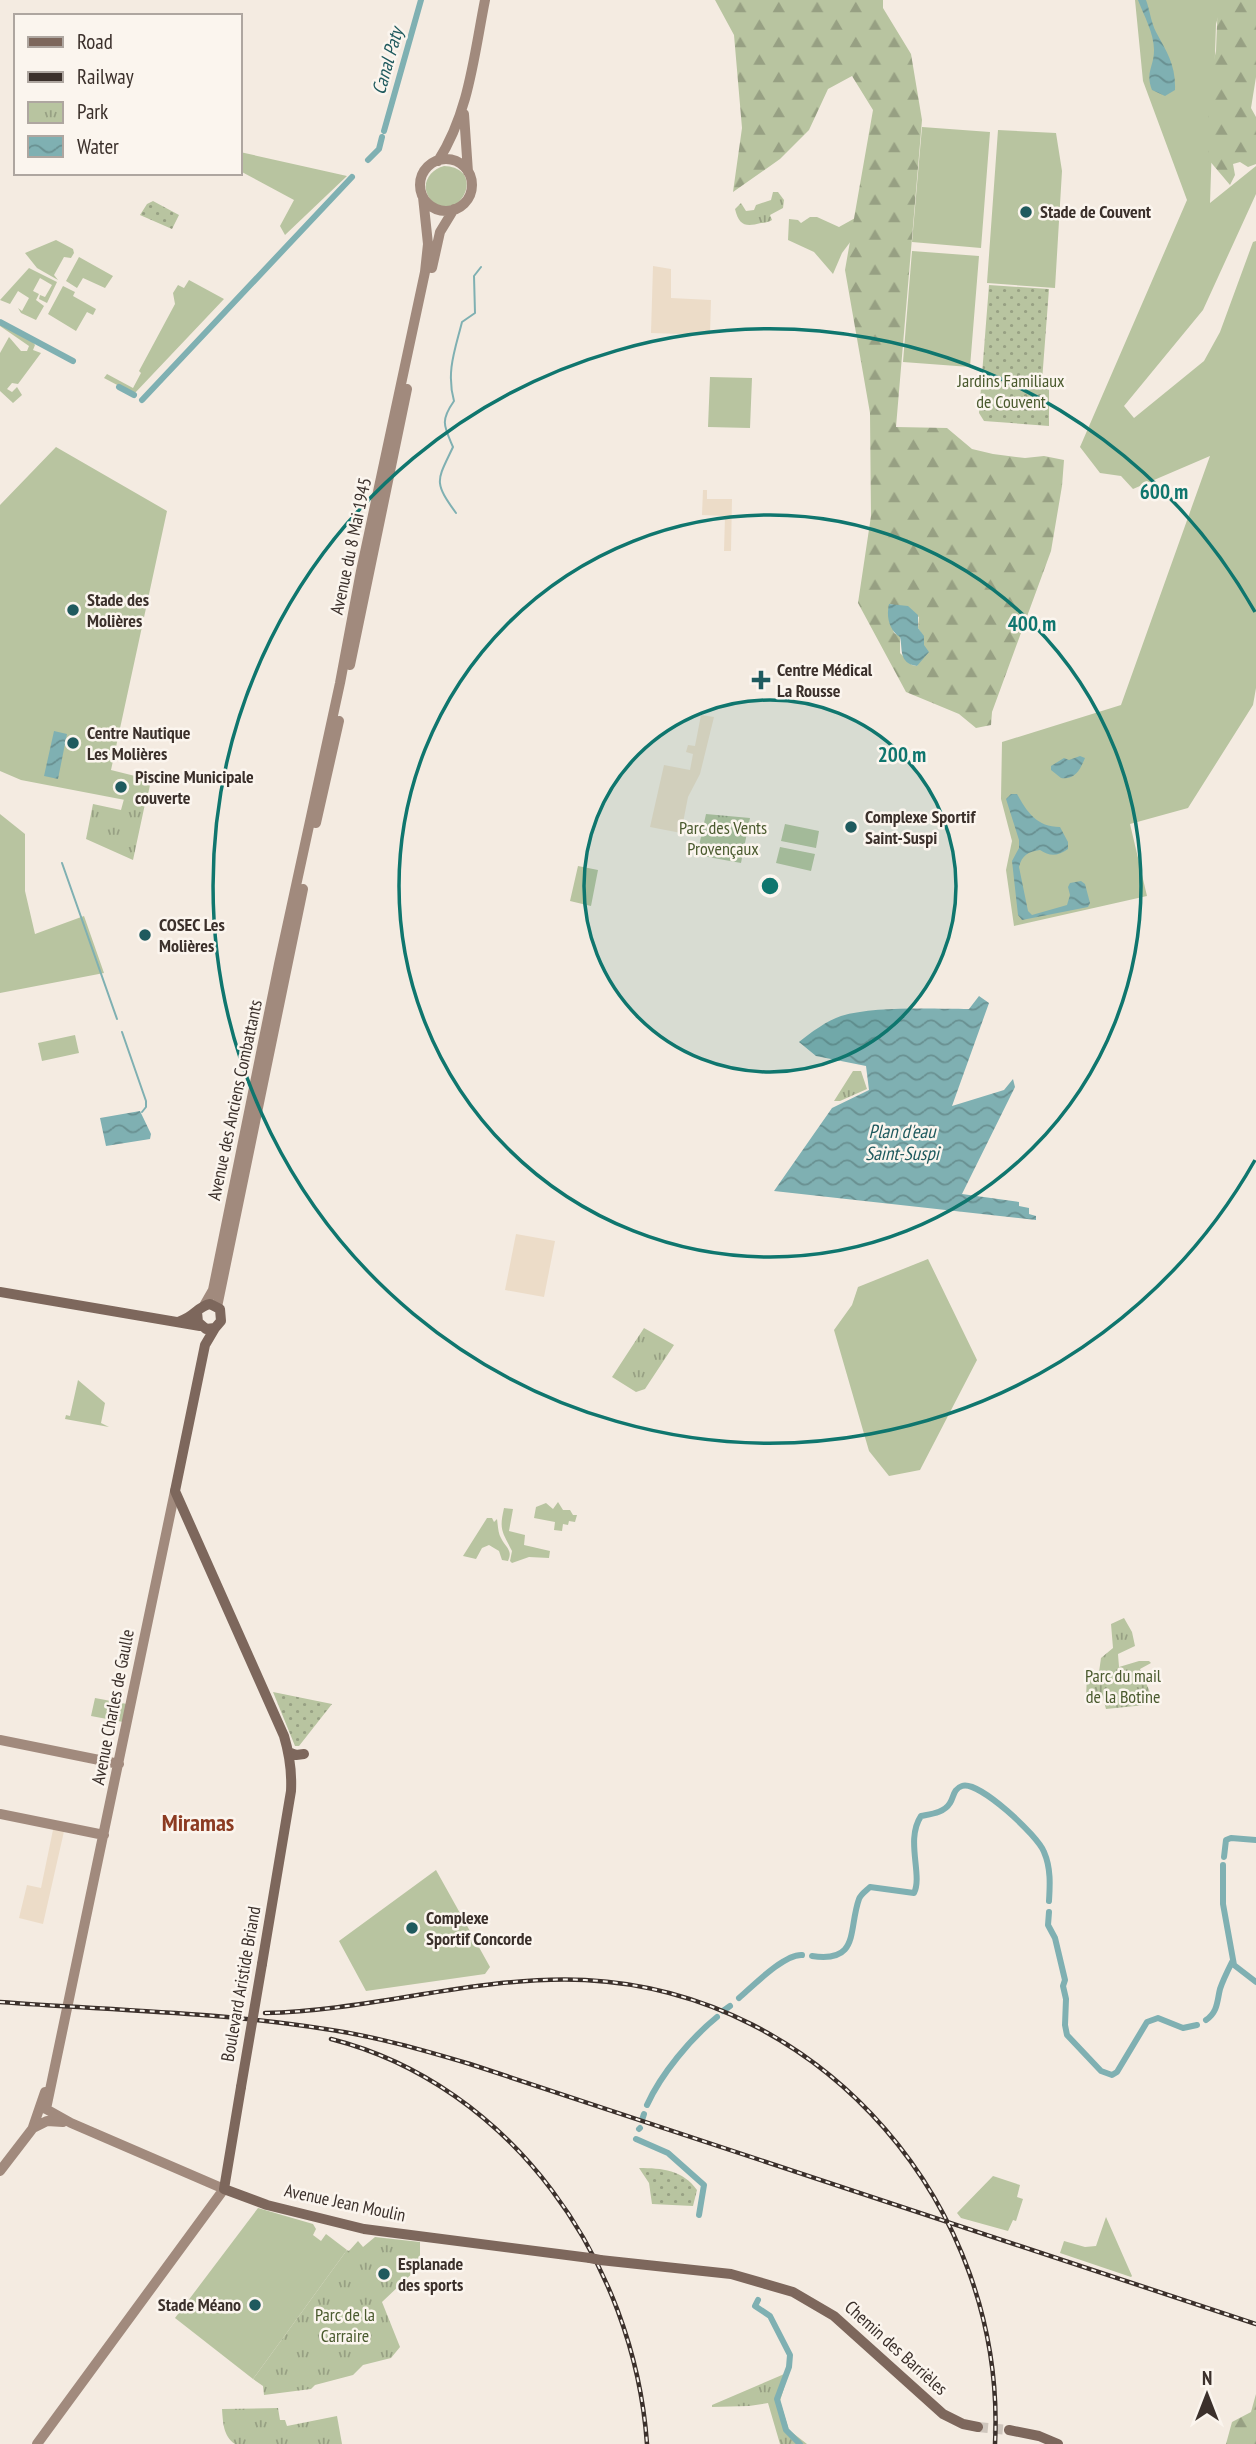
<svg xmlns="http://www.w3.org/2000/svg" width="1256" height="2444" font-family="'PT Sans Narrow',sans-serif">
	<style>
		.grass { fill: #b8c4a0 }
		.forest { fill: url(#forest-firs); fill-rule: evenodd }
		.park { fill: url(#park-tufts) }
		.garden { fill: url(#garden-dots) }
		.plaza { fill: #ecdcc8 }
		.water { fill: url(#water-waves) }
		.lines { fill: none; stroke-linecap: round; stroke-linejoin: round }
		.stream { stroke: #7fb0b2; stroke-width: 2 }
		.canal { stroke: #7fb0b2; stroke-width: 6 }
		.primary-tunnel { stroke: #cfc6bd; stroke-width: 10; stroke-dasharray: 10 5; stroke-linecap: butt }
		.secondary { stroke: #a18a7d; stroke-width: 10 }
		.primary { stroke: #7d675c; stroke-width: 10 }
		.rail-casing { stroke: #3b302b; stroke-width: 4.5 }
		.rail { stroke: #fbf5ee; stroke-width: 2; stroke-dasharray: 5; stroke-linecap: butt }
		.primary-bridge { stroke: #7d675c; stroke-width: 10 }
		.ring { fill: none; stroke: #0f766e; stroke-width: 3.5 }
		.poi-dot { fill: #1f5a5e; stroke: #fbf5ee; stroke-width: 2.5 }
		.labels { text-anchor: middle; stroke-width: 5; stroke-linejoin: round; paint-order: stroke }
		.poi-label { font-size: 18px; font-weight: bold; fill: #3b302b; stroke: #fbf5ee; text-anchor: start }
		.park-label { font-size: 18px; fill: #4a5a2e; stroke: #fbf5ee }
		.street-label { font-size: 18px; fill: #3b302b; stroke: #fbf5ee }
		.water-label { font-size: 19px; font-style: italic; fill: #1f5a5e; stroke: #fbf5ee }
		.district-label { font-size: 24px; font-weight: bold; fill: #8c3b22; stroke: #fbf5ee }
		.centre { fill: #0f766e; stroke: #fbf5ee; stroke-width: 3.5 }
		.ring-label { font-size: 21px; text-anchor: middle; font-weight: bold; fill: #0f766e; stroke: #fbf5ee; stroke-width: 5; stroke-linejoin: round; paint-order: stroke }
	</style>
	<defs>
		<pattern id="forest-firs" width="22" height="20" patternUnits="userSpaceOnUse" patternTransform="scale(1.75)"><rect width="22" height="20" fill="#b8c4a0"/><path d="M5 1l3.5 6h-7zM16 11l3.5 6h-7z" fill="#97a083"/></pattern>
		<pattern id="park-tufts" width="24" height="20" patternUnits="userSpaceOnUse" patternTransform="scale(1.75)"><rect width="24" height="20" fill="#b8c4a0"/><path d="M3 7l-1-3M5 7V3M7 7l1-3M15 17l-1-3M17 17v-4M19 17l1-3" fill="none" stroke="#97a083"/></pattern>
		<pattern id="garden-dots" width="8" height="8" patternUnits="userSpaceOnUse" patternTransform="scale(1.75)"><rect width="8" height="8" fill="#b8c4a0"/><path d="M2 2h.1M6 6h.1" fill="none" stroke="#97a083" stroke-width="1.8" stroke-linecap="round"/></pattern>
		<pattern id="water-waves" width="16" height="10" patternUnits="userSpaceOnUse" patternTransform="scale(1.75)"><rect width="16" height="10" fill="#7fb0b2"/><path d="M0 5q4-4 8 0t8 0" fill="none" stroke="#699091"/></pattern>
	</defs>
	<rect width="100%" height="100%" fill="#f4ebe1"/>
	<path class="grass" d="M1135 0H1223L1216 24 1210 203 1256 166V194L1203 310 1124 406 1134 418 1204 361 1220 332 1253 242 1256 241V688L1253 705 1188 808 1130 824 1147 896 1014 926 1006 870 1012 841 1001 799 1002 742 1121 705 1210 456 1133 489 1121 476 1100 473 1080 447 1187 200 1143 81Z
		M922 127 990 132 981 248 912 242Z
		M998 130 1056 133 1062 171 1055 288 987 283Z
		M240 152 347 176 285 235 280 226 294 200 240 171Z
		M444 166C490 168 456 229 431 200 419 186 429 170 444 166Z
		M810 217H817L839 227 857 217 854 237 842 253 833 274 814 252 788 240 789 219 798 220 801 223Z
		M56 240 73 249 74 253 71 258 64 257 54 275 58 280 37 268 25 253Z
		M912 251 979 256 970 367 903 362Z
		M79 257 113 276 105 288 83 278 77 288 66 281Z
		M29 268 57 282 47 303 39 299 40 295 45 297 52 285 40 278 33 291 39 294 36 300 44 306 36 320 21 313 18 308 22 311 29 298 18 291 10 304 0 300Z
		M189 280 224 299 134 394 104 378 107 374 133 388 141 373 139 371 175 304 173 293 178 285 184 288Z
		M63 286 75 292 73 296 96 309 93 315 87 312 76 331 48 314Z
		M0 323 32 341 35 345 33 350 41 353 18 384 12 383 7 389 12 392 17 387 22 395 13 403 0 391V353L9 337 21 351H27L29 346 0 326Z
		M710 377 752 378 750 428 708 427Z
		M56 447 167 511 111 770 151 780 146 804 21 780 0 771V505Z
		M0 814 25 834V891L35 934 84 916 104 973 0 993Z
		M785 824 819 831 816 848 781 841Z
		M780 847 815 854 811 871 776 863Z
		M578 866 598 870 591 906 570 901Z
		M75 1035 79 1053 42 1061 38 1043Z
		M928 1259 977 1360 920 1470 889 1476 869 1451 834 1330 852 1305 858 1287Z
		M78 1380 105 1403 101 1423 109 1427 65 1419 66 1415 70 1416Z
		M558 1502 563 1510H570L573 1515H577L575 1522 569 1521 568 1525 563 1524 562 1531 554 1530 555 1522 534 1518 536 1507 546 1503 553 1509Z
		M504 1508 513 1509 509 1531 525 1535 524 1545 550 1551 549 1558 529 1557 512 1563 510 1561 512 1551C502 1531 499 1530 504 1508Z
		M487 1518H492L494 1522 497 1519C498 1526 498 1533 501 1538 506 1548 513 1550 508 1561L502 1560 499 1551 489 1545 482 1548 476 1559 463 1556Z
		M436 1870 490 1967 485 1974 366 1991 339 1941Z
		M993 2176 1020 2185 1017 2197 1023 2199 1016 2221 1013 2220 1008 2231 961 2218 957 2213Z
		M258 2208 313 2224 316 2229 313 2235 321 2241 326 2234 347 2250 253 2379 175 2318Z
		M1106 2217 1132 2276 1131 2277 1060 2253 1064 2241 1085 2247 1096 2246Z"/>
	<path class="forest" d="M715 0H883V8L911 54 922 120 896 427 947 428 972 449 993 454 1025 458 1044 456 1064 460 1062 486 1051 551 992 712 991 725 976 728 959 714 906 692 858 603 871 516 870 413 845 270 873 110 852 76 828 89 809 130 780 159 733 192 742 128 734 35ZM890 604 898 606 919 617 918 628C928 642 924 651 917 666L912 665 900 653V636L894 633 888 612Z
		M1218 0H1256V77L1251 108 1256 117V164L1248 167 1240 162 1233 164 1235 175 1230 185 1208 159V104L1210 78 1216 51Z
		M1256 2394V2444H1226L1232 2422 1251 2412Z"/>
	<path class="park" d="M773 192H778L784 200 783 208 770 215 772 220C769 222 765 223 761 223 746 227 739 226 735 209L741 203 746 211 754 210 756 205 771 200Z
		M124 799 145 804 133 860 86 839 93 804 121 810Z
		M706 814 750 818 741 863 697 855Z
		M853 1071H861L867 1089 840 1101H834Z
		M644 1328 674 1345 645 1389 636 1392 612 1377Z
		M1124 1618 1132 1632 1135 1646 1118 1654 1119 1667 1139 1661H1149L1151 1663 1140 1669 1155 1704 1106 1709 1102 1695 1086 1698 1087 1674 1099 1672 1101 1658 1113 1648 1111 1624Z
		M95 1698 127 1704 123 1722 91 1716Z
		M375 2237 420 2242V2266L382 2302 400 2347 391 2358 363 2365 353 2375 315 2385 311 2389 264 2395 263 2386 253 2379 347 2250 349 2251 358 2241 363 2247Z
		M789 2372 780 2401 789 2430 807 2444H780L768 2403 749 2406 712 2407V2405Z
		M278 2408 280 2420H285L287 2426 337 2416 342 2444H235C223 2436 223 2422 222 2409Z"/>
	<path class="garden" d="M153 201 179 215 172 229 140 215 147 204Z
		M989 285 1049 289 1042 381 1049 382V426L984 421 979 413Z
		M273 1692 332 1704 299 1746H295Z
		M639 2168C662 2168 683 2170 697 2190L693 2206 652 2204 649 2183Z"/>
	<path class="plaza" d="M653 266 671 269V298L711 300 710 335 651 333Z
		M703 490H707V499H732L731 551H724L725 516 702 515Z
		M701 715 714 717 700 774 688 797 681 833 650 827 664 765 690 770 693 754 686 752 688 745 695 746Z
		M516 1234 555 1241 544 1297 505 1290Z
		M54 1825 65 1827 43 1924 19 1918 27 1885 41 1888Z"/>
	<path class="water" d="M1138 0H1146C1150 11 1151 22 1156 32 1167 52 1176 66 1175 90L1165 96 1152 90C1145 72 1154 67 1154 50 1154 33 1144 16 1138 0Z
		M889 604 908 606 918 615V628L924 636V645L929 652 917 666C898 663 903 649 900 637 889 630 886 616 889 604Z
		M54 731 67 734 58 779 44 776Z
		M1080 756 1085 758C1080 770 1075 780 1061 778L1051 770V766L1064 758 1069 760Z
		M1011 794H1017C1027 812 1037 827 1060 827L1068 842V849C1058 856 1050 857 1040 850 1028 852 1022 855 1019 867L1028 911 1032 915 1067 905 1070 895 1068 887 1070 883 1081 881 1085 884 1090 903 1088 907 1022 920 1018 915 1012 861 1019 848V840L1006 799Z
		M979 996 989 1003 952 1106 1004 1090 1013 1079 1015 1087 962 1194 1019 1202V1206L1029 1208V1214L1036 1216V1220L774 1191 832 1108 869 1090 866 1066 816 1056 799 1042C810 1033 828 1020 841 1016 874 1006 934 1009 969 1009Z
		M140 1111 151 1134 150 1139 106 1146 100 1118Z"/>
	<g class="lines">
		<path class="stream" d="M456 513C433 481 437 481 453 447 444 426 440 421 454 401 446 372 455 350 462 322L475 313 474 276 481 267
			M62 863 117 1019
			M122 1032 146 1101V1107L142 1112"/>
		<path class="canal" d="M384 131 421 0
			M368 160 379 149 382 137
			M0 322 73 361
			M119 387 134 395
			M142 400 352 177
			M1224 1857 1226 1840 1231 1838 1256 1840
			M1223 1865V1904L1234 1965 1256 1982
			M1049 1912 1048 1925 1055 1938 1065 1980 1063 1986 1066 1999 1065 2025 1067 2035 1101 2071 1112 2075 1117 2072 1147 2022 1158 2018 1183 2028 1197 2025
			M812 1956C860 1963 848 1930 859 1899 861 1894 866 1891 870 1887L914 1893C923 1875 905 1840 921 1816 931 1814 944 1813 950 1803 954 1797 953 1789 962 1786 979 1780 1038 1836 1044 1852 1051 1868 1050 1885 1049 1901
			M739 1998C753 1986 784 1954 802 1955
			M723 2011 730 2006
			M1206 2020C1218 2012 1217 2001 1220 1989 1223 1980 1228 1970 1232 1962
			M647 2105C661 2074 691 2038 717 2017
			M642 2120 644 2114
			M639 2129 640 2128
			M636 2139 668 2153 704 2185 699 2215
			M758 2300 755 2306 770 2316 790 2355 789 2367 777 2399 786 2430 800 2444"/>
		<path class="primary-tunnel" d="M978 2427 1009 2430"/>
		<path class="secondary" d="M464 114 468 172
			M420 185a26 26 0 1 1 52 0a26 26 0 1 1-52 0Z
			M438 161C469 113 474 55 485 0
			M432 268 440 232 454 209
			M350 665 407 389
			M316 823 339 721
			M205 1304 213 1290 279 964 340 683 361 571 425 272 428 244 423 197
			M217 1307 303 889
			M0 1740 119 1764
			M0 1814 104 1835
			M46 2109 175 1491
			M33 2127 45 2092
			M0 2171 33 2128 47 2121 63 2122
			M37 2444 224 2189 71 2123 46 2109"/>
		<path class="primary" d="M0 1292 200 1326
			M180 1321C193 1318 198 1306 210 1304L220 1309 221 1321 215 1328 206 1329 198 1322 197 1312
			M215 1328 205 1345 175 1491 284 1736C290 1756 292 1771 291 1791L262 1964
			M288 1752 296 1755 304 1754
			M241 2087 224 2189 267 2205 364 2229 590 2258
			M600 2260 731 2274 793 2292 834 2316 943 2414 963 2424 978 2427
			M1009 2430 1039 2436 1058 2444"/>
		<g class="rail-casing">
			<path id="rail" d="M0 2002C108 2010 218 2012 325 2029 374 2036 423 2050 470 2064L1256 2324
				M265 2013C372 2011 478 1975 585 1980 824 1992 1007 2208 995 2444
				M331 2039C512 2085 634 2262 647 2444"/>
		</g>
		<use href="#rail" class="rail"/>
		<path class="primary-bridge" d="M241 2087 262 1964
			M590 2258 600 2260"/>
	</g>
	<circle cx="770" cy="886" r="186" fill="#0f766e" fill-opacity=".12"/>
	<g class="ring">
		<circle cx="770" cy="886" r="186"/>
		<circle cx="770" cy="886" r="371"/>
		<path d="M1255 1160A557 557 0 1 1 1255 612"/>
	</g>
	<g class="poi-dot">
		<circle cx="1026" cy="212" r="7"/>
		<circle cx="73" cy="610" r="7"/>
		<path d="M757.5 669.5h7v7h7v7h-7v7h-7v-7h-7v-7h7z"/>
		<circle cx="73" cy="743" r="7"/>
		<circle cx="121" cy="787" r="7"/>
		<circle cx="851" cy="827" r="7"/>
		<circle cx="145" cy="935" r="7"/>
		<circle cx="412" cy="1928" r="7"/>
		<circle cx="384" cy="2274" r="7"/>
		<circle cx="255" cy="2305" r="7"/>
	</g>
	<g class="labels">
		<g class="poi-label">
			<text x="1040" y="218">Stade de Couvent</text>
			<text x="87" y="606">Stade des<tspan x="87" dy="21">Molières</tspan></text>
			<text x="777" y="676">Centre Médical<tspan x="777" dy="21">La Rousse</tspan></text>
			<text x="87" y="739">Centre Nautique<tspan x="87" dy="21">Les Molières</tspan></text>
			<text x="135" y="783">Piscine Municipale<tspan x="135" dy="21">couverte</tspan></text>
			<text x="865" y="823">Complexe Sportif<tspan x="865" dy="21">Saint-Suspi</tspan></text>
			<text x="159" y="931">COSEC Les<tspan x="159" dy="21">Molières</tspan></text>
			<text x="426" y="1924">Complexe<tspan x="426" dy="21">Sportif Concorde</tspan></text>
			<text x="398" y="2270">Esplanade<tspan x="398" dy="21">des sports</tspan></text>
			<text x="241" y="2311" text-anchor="end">Stade Méano</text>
		</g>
		<g class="park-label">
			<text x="1011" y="387">Jardins Familiaux<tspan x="1011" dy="21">de Couvent</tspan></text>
			<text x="723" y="834">Parc des Vents<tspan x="723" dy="21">Provençaux</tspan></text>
			<text x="1123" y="1682">Parc du mail<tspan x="1123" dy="21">de la Botine</tspan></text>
			<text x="345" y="2321">Parc de la<tspan x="345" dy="21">Carraire</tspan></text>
		</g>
		<g class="street-label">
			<text transform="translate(351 546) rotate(-78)" y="6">Avenue du 8 Mai 1945</text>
			<text transform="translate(235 1100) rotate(-78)" y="6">Avenue des Anciens Combattants</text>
			<text transform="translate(113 1707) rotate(-79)" y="6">Avenue Charles de Gaulle</text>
			<text transform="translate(241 1984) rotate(-80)" y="6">Boulevard Aristide Briand</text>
			<text transform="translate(345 2203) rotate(12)" y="6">Avenue Jean Moulin</text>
			<text transform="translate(896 2348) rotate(42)" y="6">Chemin des Barrièles</text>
		</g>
		<g class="water-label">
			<text transform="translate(387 61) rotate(-74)" y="7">Canal Paty</text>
			<text x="902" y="1138">Plan d'eau<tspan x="902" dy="22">Saint-Suspi</tspan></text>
		</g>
		<g class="district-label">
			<text x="198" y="1831">Miramas</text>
		</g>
	</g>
	<circle cx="770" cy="886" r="10" class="centre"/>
	<g class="ring-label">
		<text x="1164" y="499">600 m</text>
		<text x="1032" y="631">400 m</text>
		<text x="902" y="762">200 m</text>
	</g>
	<rect x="14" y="14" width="228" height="161" fill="#fbf5ee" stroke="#aea6a0" stroke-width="2"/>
	<rect x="28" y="37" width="35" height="10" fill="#7d675c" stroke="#aea6a0" stroke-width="2"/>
	<text x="77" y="49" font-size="21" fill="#3b302b">Road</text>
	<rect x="28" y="72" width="35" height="10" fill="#3b302b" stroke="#aea6a0" stroke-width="2"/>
	<text x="77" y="84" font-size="21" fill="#3b302b">Railway</text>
	<rect x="28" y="102" width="35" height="21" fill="url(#park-tufts)" stroke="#aea6a0" stroke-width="2"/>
	<text x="77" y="119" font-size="21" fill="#3b302b">Park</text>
	<rect x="28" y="136" width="35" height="21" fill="url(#water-waves)" stroke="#aea6a0" stroke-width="2"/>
	<text x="77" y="154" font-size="21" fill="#3b302b">Water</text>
	<g transform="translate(1207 2395)" stroke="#fbf5ee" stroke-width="5" paint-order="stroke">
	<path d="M0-5L12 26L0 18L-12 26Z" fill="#3b302b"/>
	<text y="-10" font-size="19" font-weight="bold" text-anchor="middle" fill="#3b302b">N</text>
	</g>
</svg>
